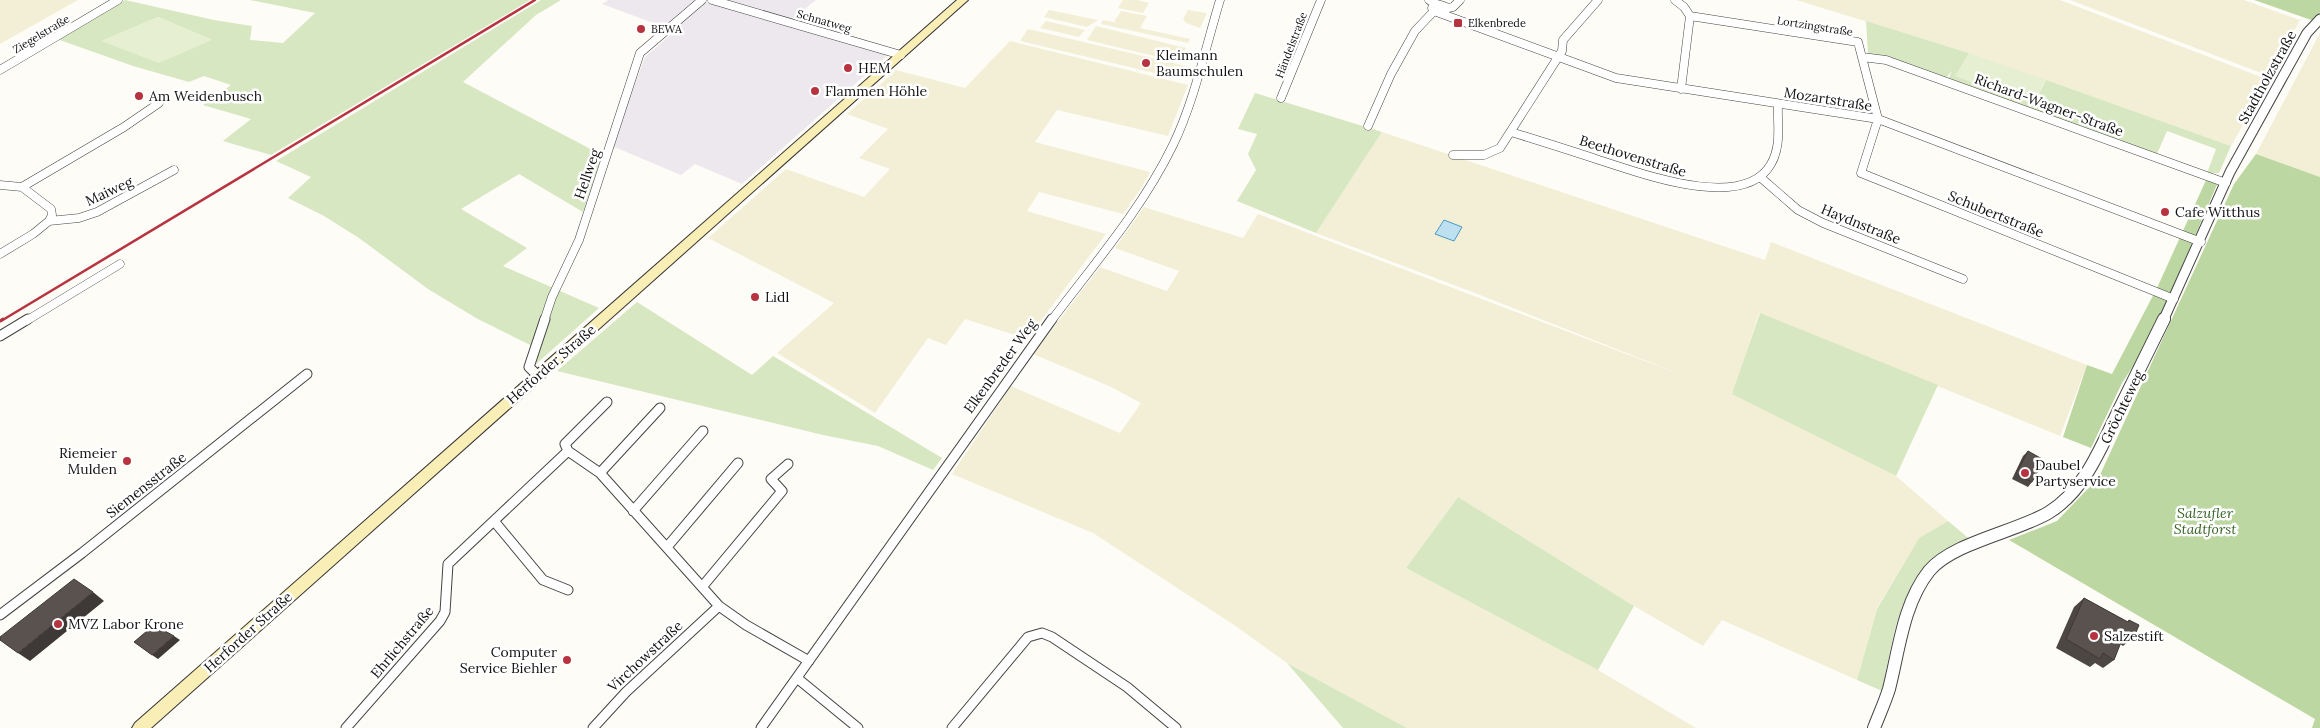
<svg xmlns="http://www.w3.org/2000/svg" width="2320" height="728" font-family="Lora,serif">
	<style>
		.industrial { fill: #ede7ee }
		.farmland { fill: #f3efd7 }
		.green { fill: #d7e7c1; fill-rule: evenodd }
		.forest { fill: #bcd7a1 }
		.pitch { fill: #e6efd2 }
		.water { fill: #bee1f2; stroke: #4b99c3 }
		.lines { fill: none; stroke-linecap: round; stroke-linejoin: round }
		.minor-far1-casing { stroke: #444; stroke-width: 9 }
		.minor-casing { stroke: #444; stroke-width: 11 }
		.tertiary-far1-casing { stroke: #444; stroke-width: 11 }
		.tertiary-casing { stroke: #444; stroke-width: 14 }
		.secondary-casing { stroke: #333; stroke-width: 2 }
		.minor-far1 { stroke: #fff; stroke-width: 8 }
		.minor { stroke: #fff; stroke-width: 9 }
		.tertiary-far1 { stroke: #fff; stroke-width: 9 }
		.tertiary { stroke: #fff; stroke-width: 12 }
		.secondary { fill: #f9eeb6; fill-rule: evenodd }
		.rail-far1 { stroke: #b73340; stroke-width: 2.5 }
		.rail { stroke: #b73340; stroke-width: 3 }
		.wall { fill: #4d4743 }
		.shaded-wall { fill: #3e3937 }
		.building { fill: #59524e; stroke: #3e3937 }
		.poi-dot { fill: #b73340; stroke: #fff; stroke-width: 2 }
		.labels { text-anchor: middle; stroke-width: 5; stroke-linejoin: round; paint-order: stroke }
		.far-street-label { font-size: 11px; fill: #111; stroke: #fff }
		.far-poi-label { font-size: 11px; fill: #111; stroke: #fff; text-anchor: start }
		.poi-label { font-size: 14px; fill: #111; stroke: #fff; text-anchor: start }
		.street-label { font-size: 14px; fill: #111; stroke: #fff }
		.park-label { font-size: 14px; font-style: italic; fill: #366525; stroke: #fff }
	</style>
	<rect width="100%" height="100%" fill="#fefcf6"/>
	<path class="industrial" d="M608 0H699L708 3 712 0H816L787 23 889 54 742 184 695 164 681 175 612 146 645 57 675 31 602 4Z"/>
	<path class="farmland" d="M0 0H78L0 44Z
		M1123 0H1137L1149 3 1143 13 1118 8Z
		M1796 0H2060L2269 80 2231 146 1963 51Z
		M2070 0H2244L2300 20 2269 76Z
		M1049 10 1098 20 1087 27 1044 17Z
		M1188 10 1207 13 1200 28 1186 23 1183 19Z
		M1121 11 1147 16 1140 28 1190 39 1188 43 1101 24 1103 20 1127 25 1114 22Z
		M1046 21 1085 30 1079 37 1040 28Z
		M1096 26 1186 48 1179 62 1087 40Z
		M1028 29 1186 66 1180 79 1020 41Z
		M2320 33V177L2256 154Z
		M1010 41 1188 85 1168 136 1057 110 1035 142 1150 172 1142 187 1123 214 1039 192 1027 211 1106 234 1027 339 965 319 946 345 928 338 875 413 777 353 834 303 708 238 786 169 864 197 890 169 859 158 888 129 847 114 896 70 965 88Z
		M1382 132 1765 260 1771 242 2087 365 2060 436 1759 313 1733 394 1896 476 1948 521 1919 538 1877 608 1857 680 1722 620 1703 646 1634 606 1458 497 1406 568 1598 670 1696 728H1407L1287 663 1237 627 1093 533 952 474 1011 386 1120 433 1141 403 1109 386 1033 354 1100 267 1167 291 1179 271 1115 248 1144 207 1243 238 1258 214 1687 377 1480 295 1316 233Z"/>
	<path class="green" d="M125 0 214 20 252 26 250 40 283 43 315 13 250 0H530L271 155 223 141 251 119 203 105 231 85 204 76 189 82 133 66 57 39ZM158 17 212 40 102 41Z
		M541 0H561L536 15 463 82 602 155 583 212 519 174 461 209 527 248 503 266 599 308 535 365 530 345 476 318 428 289 359 238 324 216 288 198 311 177 276 161Z
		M1866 21 1969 53 1956 76 2034 104 2046 80 2231 146 2219 173H2207L2216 149 2167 131 2157 154 1948 80 1952 71 1945 79 1868 53Z
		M1255 93 1382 132 1316 233 1237 201 1256 170 1248 154 1257 134 1238 129Z
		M637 302 752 375 773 356 942 458 933 470 878 446 823 435 557 371Z
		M1760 313 1938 385 1896 476 1732 394Z
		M1458 497 1634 606 1598 670 1406 568Z
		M1948 521 1972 541C1962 545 1946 548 1937 555 1899 583 1891 648 1882 691L1857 680 1877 609 1919 538Z
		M1287 663 1407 728H1343Z"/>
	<path class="forest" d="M2254 0H2320V23Z
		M2256 154 2320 177V728H2312L2315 719 2009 540 2057 521 2099 477 2234 184Z
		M2207 178 2218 182 2172 290 2141 354 2122 383 2091 448 2063 437 2087 365 2112 374 2157 288Z"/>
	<path class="pitch" d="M158 17 212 40 159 63 101 41Z
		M1969 53 2046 80 2034 104 1955 76Z"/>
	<path class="water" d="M1444 220 1462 227 1454 241 1435 234Z"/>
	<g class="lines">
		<g class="minor-far1-casing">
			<path id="minor-far1" d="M712 0 901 55
				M1429 0C1435 5 1441 4 1448 8L1442 14
				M1675 0 1684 7 1690 16 1681 89
				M1434 4 1432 8 1434 11 1616 78 1878 119 2201 242
				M1448 8 1453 7 1460 0
				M1690 16 1858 42 1878 119 1861 173 2174 299
				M1862 57 1886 60 2226 183
				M0 70 118 0
				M1281 98 1321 0
				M1368 126 1391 74 1415 31 1434 11
				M1511 132C1540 141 1569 150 1599 160 1638 172 1743 213 1771 164 1782 145 1777 124 1778 104
				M1453 155H1484L1500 148 1562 51 1563 40 1598 0
				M1760 177 1798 210 1823 223 1963 279
				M0 185 22 187 124 127 159 103
				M22 187 51 209 52 215 49 221
				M0 254 33 234 49 221 79 218 97 212 174 170
				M26 321 120 264
				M544 321 552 297 579 240 640 53 702 0
				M1051 321C1094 264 1142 209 1173 145 1194 102 1206 46 1220 0"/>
		</g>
		<g class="minor-casing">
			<path id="minor" d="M0 336 28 319
				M538 376 529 367 545 319
				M607 402 565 444 568 451 600 473 719 606 746 625 809 661
				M600 473 660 408
				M633 511 703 431
				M494 521 543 580 568 590
				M667 547 738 463
				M702 587 782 491 771 479 788 464
				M0 615 82 553 307 374
				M797 678 858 728
				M346 728 440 621 445 612 448 564 568 451
				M593 728 626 692 719 606
				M761 728 1052 319
				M952 728 1028 637 1042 633 1052 637 1127 687 1176 728"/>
		</g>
		<g class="tertiary-far1-casing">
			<path id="tertiary-far1" d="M2163 321 2230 172 2307 33 2320 19"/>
		</g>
		<g class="tertiary-casing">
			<path id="tertiary" d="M1874 728C1879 715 1885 702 1889 689 1899 650 1903 604 1929 571 1952 543 2015 532 2048 513 2085 491 2102 445 2120 408 2135 378 2149 349 2164 319"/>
		</g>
		<g class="secondary-casing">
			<path id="secondary" d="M957 0H968L151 728H132L135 723Z"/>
		</g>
		<use href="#minor-far1" class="minor-far1"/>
		<use href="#minor" class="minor"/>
		<use href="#tertiary-far1" class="tertiary-far1"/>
		<use href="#tertiary" class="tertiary"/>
		<use href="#secondary" class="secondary"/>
		<path class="rail-far1" d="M1 321 535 0"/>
		<path class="rail" d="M0 321 3 319"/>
	</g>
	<path class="wall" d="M2028 451 2032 482 2028 487 2012 479 2023 456Z
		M2084 598 2127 622 2129 620 2134 637 2123 646 2120 644 2114 660 2103 668 2095 663 2090 667 2056 648 2074 607Z"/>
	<path class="shaded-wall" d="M93 592 104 601 30 661 18 653Z
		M174 636 180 640 158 659 152 655Z"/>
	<path class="building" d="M2028 451 2044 460 2032 482 2016 474Z
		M74 579 93 592 18 653 0 640V637Z
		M2084 598 2128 622 2129 620 2139 625 2134 637 2125 632 2114 660 2103 653 2100 659 2066 639Z
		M154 625 174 636 152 655 134 642Z"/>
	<g class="poi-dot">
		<rect x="1453" y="18" width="10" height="10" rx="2.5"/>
		<circle cx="641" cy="29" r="5"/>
		<circle cx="1146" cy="63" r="5"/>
		<circle cx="848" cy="68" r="5"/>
		<circle cx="815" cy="91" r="5"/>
		<circle cx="139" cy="96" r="5"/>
		<circle cx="2165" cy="212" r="5"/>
		<circle cx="755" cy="297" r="5"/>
		<circle cx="127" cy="461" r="5"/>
		<circle cx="2025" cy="473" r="5"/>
		<circle cx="58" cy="624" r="5"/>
		<circle cx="2094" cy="636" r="5"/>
		<circle cx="567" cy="660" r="5"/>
	</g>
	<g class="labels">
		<g class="far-street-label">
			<text transform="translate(824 21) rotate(16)" y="4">Schnatweg</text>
			<text transform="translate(1815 26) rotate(9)" y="4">Lortzingstraße</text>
			<text transform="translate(41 34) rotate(-31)" y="4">Ziegelstraße</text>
			<text transform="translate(1291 45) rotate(-69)" y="4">Händelstraße</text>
		</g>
		<g class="far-poi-label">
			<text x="1468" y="27">Elkenbrede</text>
			<text x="651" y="33">BEWA</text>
		</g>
		<g class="poi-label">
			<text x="1156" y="60">Kleimann<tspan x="1156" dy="16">Baumschulen</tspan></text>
			<text x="858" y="73">HEM</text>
			<text x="825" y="96">Flammen Höhle</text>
			<text x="149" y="101">Am Weidenbusch</text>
			<text x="2175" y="217">Cafe Witthus</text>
			<text x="765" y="302">Lidl</text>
			<text x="117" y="458" text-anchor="end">Riemeier<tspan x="117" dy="16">Mulden</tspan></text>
			<text x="2035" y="470">Daubel<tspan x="2035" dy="16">Partyservice</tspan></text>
			<text x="68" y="629">MVZ Labor Krone</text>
			<text x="2104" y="641">Salzestift</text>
			<text x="557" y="657" text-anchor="end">Computer<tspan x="557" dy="16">Service Biehler</tspan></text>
		</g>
		<g class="street-label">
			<text transform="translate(2267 77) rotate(-61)" y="5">Stadtholzstraße</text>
			<text transform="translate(1828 99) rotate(9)" y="5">Mozartstraße</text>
			<text transform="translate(2049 105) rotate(20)" y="5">Richard-Wagner-Straße</text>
			<text transform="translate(1633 156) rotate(17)" y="5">Beethovenstraße</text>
			<text transform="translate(587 174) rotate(-71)" y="5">Hellweg</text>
			<text transform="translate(109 191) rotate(-25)" y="5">Maiweg</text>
			<text transform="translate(1996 214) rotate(22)" y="5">Schubertstraße</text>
			<text transform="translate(1861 224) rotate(22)" y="5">Haydnstraße</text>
			<text transform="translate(551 364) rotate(-41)" y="5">Herforder Straße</text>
			<text transform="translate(1000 366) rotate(-54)" y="5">Elkenbreder Weg</text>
			<text transform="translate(2122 407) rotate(-64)" y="5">Gröchteweg</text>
			<text transform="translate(146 485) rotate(-38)" y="5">Siemensstraße</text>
			<text transform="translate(248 632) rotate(-42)" y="5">Herforder Straße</text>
			<text transform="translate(402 642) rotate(-50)" y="5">Ehrlichstraße</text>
			<text transform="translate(645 656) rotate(-43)" y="5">Virchowstraße</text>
		</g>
		<g class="park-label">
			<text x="2205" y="518">Salzufler<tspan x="2205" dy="16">Stadtforst</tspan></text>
		</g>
	</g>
</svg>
